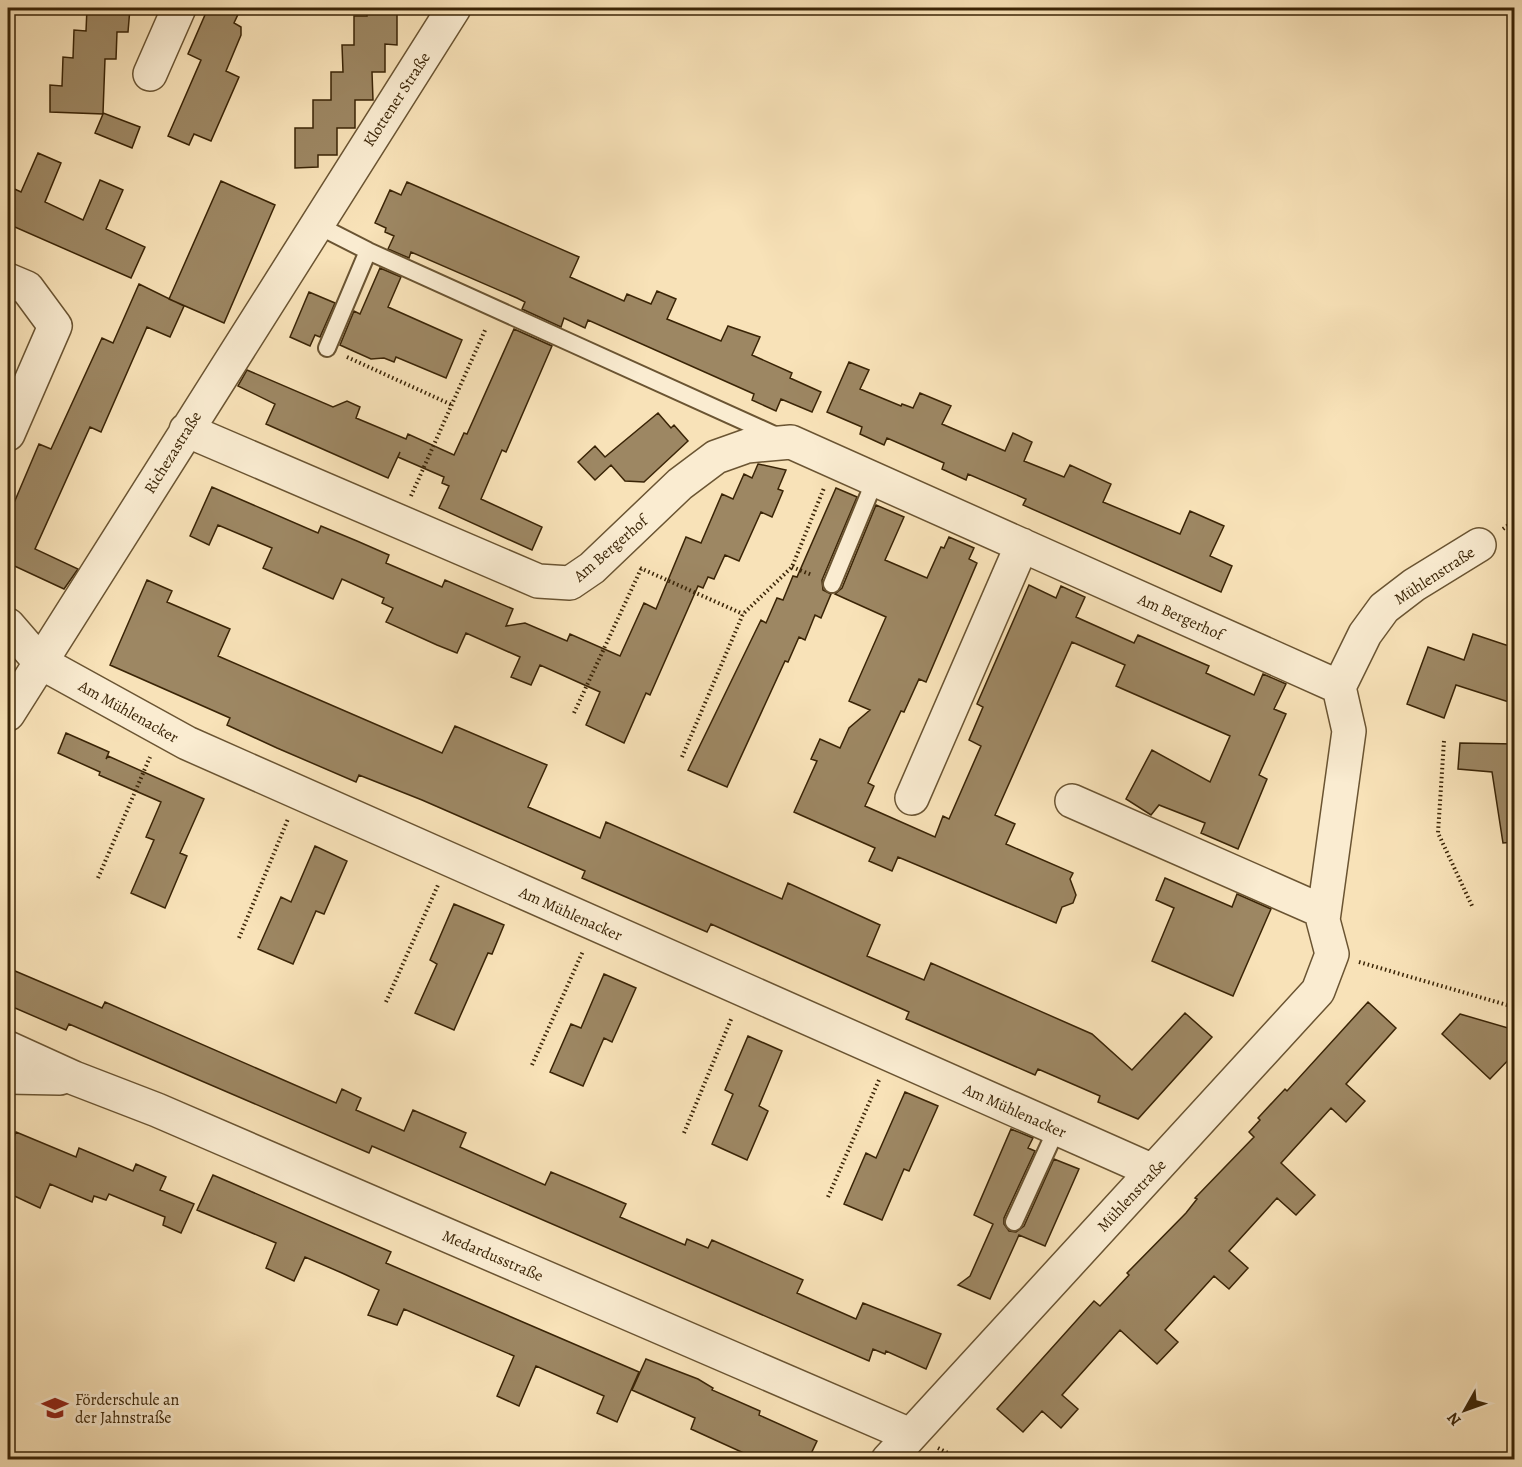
<svg xmlns="http://www.w3.org/2000/svg" width="1522" height="1467" font-family="Alegreya,serif">
	<style>
		.building { fill: #9d8763; stroke: #3a2406; stroke-width: 1.5 }
		.lines { fill: none; stroke-linecap: round; stroke-linejoin: round }
		.service-casing { stroke: #6a5432; stroke-width: 20 }
		.minor-casing { stroke: #6a5432; stroke-width: 36 }
		.path { stroke: #3a2406; stroke-width: 4; stroke-dasharray: 1.5 3; stroke-linecap: butt }
		.service { stroke: #faecd1; stroke-width: 16 }
		.minor { stroke: #faecd1; stroke-width: 33 }
		.labels { text-anchor: middle; stroke-width: 6; stroke-linejoin: round; paint-order: stroke }
		.street-label { font-size: 16px; fill: #3a2406; stroke: #faecd1 }
		.poi-label { font-size: 16px; fill: #3a2406; stroke: #faecd1; text-anchor: start }
	</style>
	<rect width="100%" height="100%" fill="#f8e2b8"/>
	<filter id="stains"><feTurbulence type="fractalNoise" baseFrequency=".00333" numOctaves="4"/><feColorMatrix values="0 0 0 0 .2 0 0 0 0 .09 0 0 0 0 .02 0 0 0 .5 -.17"/></filter>
	<radialGradient id="worn" r=".72"><stop offset=".6" stop-color="#630" stop-opacity="0"/><stop offset="1" stop-color="#630" stop-opacity=".3"/></radialGradient>
	<path class="building" d="M87 8H130L128 32H117L116 59H105L103 113 140 127 132 148 95 133 103 114 50 112V85L62 86 63 57 73 58 74 30 86 31Z
		M208 8H241L234 23 241 27V35L226 71 239 77 211 141 194 134 189 145 168 136 201 60 188 54Z
		M367 8H397V45L385 44V72H372L373 100H355V128H337V155H318V167L295 168V128H313V100H331V72H343L342 45H354V16H367Z
		M38 153 61 163 45 202 83 220 100 180 123 190 106 229 145 247 131 278 8 224V186L21 192Z
		M221 181 275 205 224 323 169 299Z
		M407 182 579 257 570 277 624 301 627 294 651 304 657 291 676 299 667 319 721 341 728 326 760 337 752 355 792 373 790 378 821 392 812 412 781 399 776 411 752 400 754 394 588 320 585 328 564 318 561 327 522 309 525 302 517 298 411 252 409 258 388 249 394 236 385 232 386 228 375 223 390 190 401 195Z
		M380 268 401 277 388 307 462 340 446 378 396 357 394 362 384 358 371 359 340 345 354 311 360 314Z
		M139 284 184 306 170 337 147 327 101 432 90 427 35 549 78 569 64 589 8 563V517L39 444 51 449 102 338 113 343Z
		M309 292 335 303 320 337 315 335 310 346 290 337Z
		M514 329 552 346 506 452 502 450 481 499 542 527 532 550 439 508 449 486 442 483 444 477 398 457 400 452 388 478 266 424 275 404 238 386 247 370 333 407 347 401 360 407 356 418 406 439 408 434 454 455 464 433 467 434Z
		M849 362 869 370 860 389 901 406 902 404 913 408 920 393 951 406 942 424 1005 451 1013 433 1032 442 1024 461 1064 477 1070 465 1111 484 1103 502 1180 534 1190 511 1224 526 1210 556 1232 566 1221 592 1023 505 1026 499 968 474 966 480 942 469 944 463 887 438 884 445 860 434 862 427 827 412Z
		M658 413 671 428 674 425 688 441 644 482 625 481 611 465 595 480 578 462 595 446 605 457Z
		M758 464 786 470 778 489 783 491 772 517 761 512 739 561 725 555 714 579 708 577 703 588 698 586 650 695 646 693 624 743 586 725 600 692 540 665 531 685 511 677 520 657 466 633 457 653 437 645 386 622 393 608 382 603 384 598 342 579 333 599 263 568 272 548 218 525 209 545 190 536 212 487 318 533 321 526 357 541 389 555 386 563 442 587 445 580 513 609 506 626 525 623 567 641 570 634 620 656 644 603 656 609 686 537 701 543 722 494 733 499 744 474 752 478Z
		M836 488 857 497 822 580 823 590 831 594 821 618 815 615 805 640 799 637 788 662 785 661 727 787 688 770 761 620 766 623 777 598 783 600 793 576 797 577Z
		M876 505 904 517 885 560 927 578 941 547 944 548 949 537 974 548 969 559 977 563 926 682 919 679 904 712 901 711 868 783 874 786 865 806 935 837 943 816 949 819 981 746 969 740 983 707 977 704 1029 585 1056 598 1061 586 1085 597 1076 617 1134 643 1138 635 1179 653 1209 666 1206 673 1254 695 1263 674 1286 684 1274 709 1286 714 1259 775 1267 779 1238 849 1201 833 1205 823 1159 805 1151 815 1126 799 1152 750 1210 782 1230 736 1116 686 1125 665 1072 642 995 815 1015 824 1006 844 1073 873 1070 879 1076 895 1073 903 1062 907 1056 923 898 857 892 871 869 861 875 848 794 812 817 761 811 759 820 739 840 748 849 728 870 710 849 701 886 617 835 594 842 588Z
		M147 580 172 591 167 602 230 629 218 656 442 753 455 726 547 765 528 807 600 838 606 822 782 899 788 883 880 925 867 956 924 980 931 963 1092 1034 1132 1070 1185 1013 1212 1037 1138 1119 1098 1102 1100 1096 1038 1069 1035 1075 906 1019 909 1012 711 924 707 932 582 878 585 871 422 800 359 775 356 782 277 748 227 725 230 718 110 665Z
		M1473 634 1515 648V704L1456 685 1444 718 1407 704 1428 647 1464 660Z
		M66 733 109 752 106 759 108 756 204 799 180 853 187 856 165 908 131 893 154 840 146 837 161 802 99 775 100 772 58 753Z
		M1460 743 1515 744V842L1503 843 1492 772 1458 769Z
		M315 846 347 861 324 914 316 911 293 964 258 949 281 897 291 902Z
		M1165 878 1232 907 1237 894 1271 909 1233 996 1152 961 1174 908 1156 900Z
		M454 904 504 925 492 954 488 953 454 1030 415 1013 437 964 430 960Z
		M8 968 102 1008 105 1002 336 1103 342 1089 361 1098 356 1110 404 1131 413 1110 466 1133 460 1147 545 1185 551 1172 589 1188 626 1204 620 1217 685 1245 687 1239 708 1248 712 1240 803 1280 797 1293 856 1319 863 1303 941 1334 926 1369 886 1351 885 1354 873 1349 869 1361 372 1146 369 1153 69 1024 66 1030 8 1005Z
		M604 974 636 988 612 1042 604 1038 583 1086 550 1072 571 1024 581 1028Z
		M1368 1002 1396 1028 1346 1084 1365 1101 1346 1122 1331 1108 1281 1163 1315 1195 1296 1215 1277 1198 1229 1251 1248 1268 1229 1289 1214 1276 1165 1330 1178 1342 1157 1364 1120 1330 1062 1395 1078 1409 1061 1428 1042 1411 1023 1432 997 1409 1094 1301 1100 1306 1129 1275 1127 1273 1186 1213 1197 1199 1195 1198 1254 1137 1249 1132 1260 1120 1258 1118 1285 1089 1287 1091Z
		M1460 1014 1515 1030V1053L1490 1079 1442 1034Z
		M748 1036 782 1051 759 1106 768 1111 747 1160 712 1144 733 1094 725 1090Z
		M905 1092 938 1106 909 1171 904 1169 882 1220 844 1204 866 1153 876 1158Z
		M1011 1129 1033 1138 1028 1148 1035 1151 1004 1218V1224L1009 1231 1016 1232 1024 1226 1054 1159 1079 1169 1045 1246 1019 1235 990 1299 958 1285 970 1276 993 1224 974 1215Z
		M16 1132 76 1157 79 1148 133 1171 136 1164 166 1177 160 1190 194 1204 181 1233 163 1225 165 1217 109 1194 106 1200 94 1196 92 1202 50 1184 40 1208 8 1193V1150Z
		M213 1175 391 1252 386 1263 639 1372 617 1422 597 1413 604 1396 536 1366 519 1406 497 1396 514 1356 404 1309 397 1325 368 1315 379 1290 342 1273 305 1257 294 1281 266 1268 276 1243 197 1210Z
		M646 1359 698 1379 713 1388 712 1390 760 1411 759 1415 817 1441 808 1460H759L691 1429 695 1418 632 1390Z"/>
	<g class="lines">
		<g class="service-casing">
			<path id="service" d="M319 226 368 251 779 437
				M327 348 368 251
				M832 584 875 480
				M1014 1222 1057 1128"/>
		</g>
		<g class="minor-casing">
			<path id="minor" d="M150 74 179 8
				M8 280 27 288 55 326 8 434
				M186 430 538 581 570 583 592 568 680 484 716 457 747 446 791 442 1339 687
				M8 625 40 662 187 743 1153 1171
				M8 714 454 8
				M912 798 1022 545
				M1072 801 1324 912
				M8 1048 74 1078 157 1110 910 1435
				M8 1077 60 1078
				M888 1460 1318 991 1332 954 1323 920 1349 731 1339 687 1365 634 1384 608 1414 585 1479 545"/>
		</g>
		<path class="path" d="M347 357 452 405
			M411 496 486 328
			M1503 529 1514 521
			M792 567 812 575
			M640 568 743 614
			M574 713 641 569
			M1444 741 1438 833 1473 908
			M682 757 743 614 792 567 824 488
			M98 878 150 757
			M239 938 288 819
			M1359 962 1514 1007
			M386 1002 438 885
			M532 1065 583 951
			M684 1133 732 1017
			M828 1197 879 1080
			M938 1448 962 1460"/>
		<use href="#service" class="service"/>
		<use href="#minor" class="minor"/>
	</g>
	<defs>
		<g id="school-bare" transform="scale(2.07)"><path d="M0-5L7-2L0 1L-7-2ZM-4 1L0 2.5L4 1V4Q0 6-4 4Z" fill="#8f2418" stroke="#faecd1" stroke-width="2.5" paint-order="stroke"/></g>
	</defs>
	<g fill-rule="evenodd">
		<use href="#school-bare" x="55" y="1408"/>
	</g>
	<g class="labels">
		<g class="street-label">
			<text transform="translate(396 99) rotate(-57)" y="6">Klottener Straße</text>
			<text transform="translate(172 452) rotate(-58)" y="6">Richezastraße</text>
			<text transform="translate(610 548) rotate(-41)" y="6">Am Bergerhof</text>
			<text transform="translate(1434 575) rotate(-33)" y="6">Mühlenstraße</text>
			<text transform="translate(1181 616) rotate(24)" y="6">Am Bergerhof</text>
			<text transform="translate(129 711) rotate(29)" y="6">Am Mühlenacker</text>
			<text transform="translate(571 913) rotate(24)" y="6">Am Mühlenacker</text>
			<text transform="translate(1015 1110) rotate(24)" y="6">Am Mühlenacker</text>
			<text transform="translate(1131 1195) rotate(-47)" y="6">Mühlenstraße</text>
			<text transform="translate(493 1255) rotate(23)" y="6">Medardusstraße</text>
		</g>
		<g class="poi-label">
			<text x="75" y="1405">Förderschule an<tspan x="75" dy="18">der Jahnstraße</tspan></text>
		</g>
	</g>
	<rect width="1522" height="1467" fill="none" stroke="#f8e2b8" stroke-width="30"/>
	<rect x="9" y="9" width="1504" height="1449" fill="none" stroke="#3a2406" stroke-width="3"/>
	<rect x="15" y="15" width="1492" height="1437" fill="none" stroke="#3a2406" stroke-width="1.5"/>
	<g transform="translate(1465 1410) rotate(230)" stroke="#faecd1" stroke-width="4.5" paint-order="stroke">
	<path d="M0-4.5L10 22L0 15L-10 22Z" fill="#3a2406"/>
	<text y="-9" font-size="16" font-weight="bold" text-anchor="middle" fill="#3a2406">N</text>
	</g>
	<rect width="100%" height="100%" filter="url(#stains)"/>
	<rect width="100%" height="100%" fill="url(#worn)"/>
</svg>
